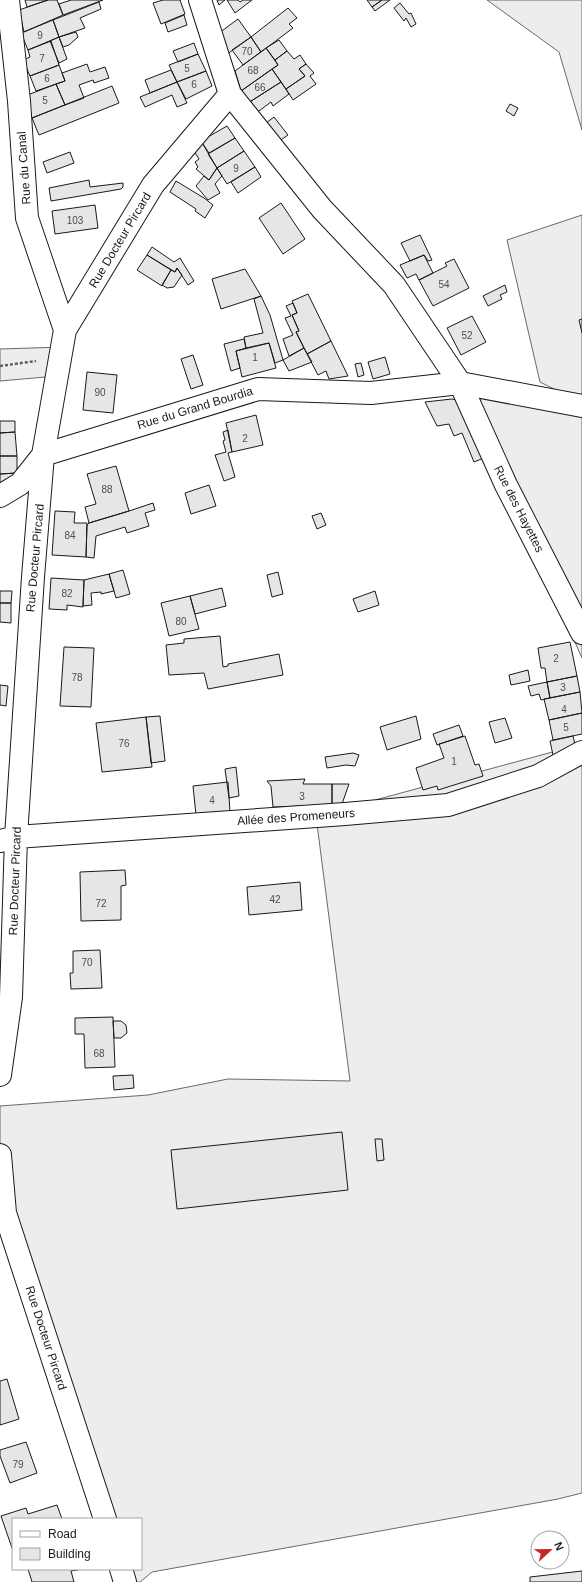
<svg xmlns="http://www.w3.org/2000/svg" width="582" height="1582" font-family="Helvetica,sans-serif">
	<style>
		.built { fill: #ededed; stroke: #6a6a6a }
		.building { fill: #e6e6e6; stroke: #1a1a1a }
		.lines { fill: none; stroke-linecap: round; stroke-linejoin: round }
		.minor-casing { stroke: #1a1a1a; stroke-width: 24 }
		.path { stroke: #5f5f5f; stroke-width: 2.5; stroke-dasharray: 3 2; stroke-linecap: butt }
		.minor { stroke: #fff; stroke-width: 22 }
		.labels { text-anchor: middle; stroke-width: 3; stroke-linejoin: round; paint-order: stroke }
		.number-label { font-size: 10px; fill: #4d4d4d }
		.street-label { font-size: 12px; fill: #1a1a1a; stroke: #fff }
	</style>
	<rect width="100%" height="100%" fill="#fff"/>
	<path class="built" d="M487 0H582V130L559 52Z
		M582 215V403L540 382 507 240Z
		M63 347 57 376 0 381V349Z
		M460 383 582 406V658Z
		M582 744V1493L558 1499 152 1572 140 1582H125L121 1569H141V1519H105L43 1326 0 1155V1106L148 1095 228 1079 350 1081 316 816Z"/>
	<path class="building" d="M25 0H48L27 7Z
		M48 0H57L63 15 24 32 19 10Z
		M71 0H103L63 15 59 4Z
		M163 0H180L185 14 161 24 153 3Z
		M217 0H225L219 5Z
		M227 0H238L240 2 243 0H252L235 13Z
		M367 0H382L372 7Z
		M382 0H390L375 11 372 7Z
		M99 2 101 9 80 18 85 28 59 37 53 20Z
		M400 3 409 14 411 13 416 24 411 27 406 18 404 21 394 8Z
		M288 8 297 18 289 24 293 28 261 52 251 37Z
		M184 15 187 25 168 32 165 23Z
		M238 19 251 37 226 55 219 33Z
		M53 20 59 37 28 50 21 33Z
		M76 32 78 37 69 45 63 47 59 37Z
		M59 37 67 59 59 63 50 41Z
		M251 37 261 52 243 65 232 50Z
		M279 40 287 51 275 60 266 48Z
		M51 41 59 65 30 76 23 60 30 57 28 50Z
		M194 43 198 54 178 62 173 51Z
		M266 48 278 65 241 91 235 71Z
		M287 51 294 59 300 55 306 64 299 69 305 76 286 89 272 69 278 65 275 60Z
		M198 54 206 71 177 82 169 65Z
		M87 64 90 72 105 67 109 78 94 83 93 80 79 85 84 98 65 105 56 84 65 81 62 73Z
		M306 64 314 73 310 76 316 84 293 100 286 89 305 76 299 69Z
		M59 65 65 81 36 91 30 76Z
		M272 69 281 82 248 103 241 91Z
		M171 70 177 82 150 93 145 80Z
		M206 71 212 86 186 99 177 82Z
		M177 82 187 103 177 107 172 95 145 107 140 97Z
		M281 82 289 94 273 106 271 102 255 114 248 103Z
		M56 84 65 105 32 118 25 96Z
		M112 86 119 103 39 135 32 118Z
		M510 104 518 108 514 116 506 111Z
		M274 117 288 135 275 144 262 126Z
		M227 126 235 138 209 153 201 141Z
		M235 138 244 151 217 168 208 154Z
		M201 141 217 168 209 180 196 169 198 167 195 162 199 159 194 151Z
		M244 151 255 167 227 184 217 168Z
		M70 152 74 163 47 173 43 162Z
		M255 167 261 177 238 193 231 182Z
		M217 168 222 176 215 184 220 193 208 200 196 186 204 176 209 180Z
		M89 180 90 187 123 183V187L121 189 51 201 49 188Z
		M176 181 204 198 213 205 205 218 195 211 196 209 170 192Z
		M281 203 305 239 283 254 259 218Z
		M95 205 98 228 55 234 52 211Z
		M420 235 432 260 428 261 424 255 410 261 401 243Z
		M152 247 174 262 180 258 194 281 188 285 177 268 175 272 147 255Z
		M147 255 171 270 162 286 137 270Z
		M424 255 433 273 419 280 416 274 407 278 400 265Z
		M454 259 469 288 433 306 419 280 447 266 445 263Z
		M177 268 182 275 174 287 167 288 162 285 171 270 175 272Z
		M245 269 261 296 221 309 212 279Z
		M505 285 507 292 500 295 502 299 488 306 483 296Z
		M308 294 331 341 307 354 296 332 299 331 292 315 297 313 292 301Z
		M261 296 270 315 283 360 275 363 269 343 246 348 244 337 263 333 254 299Z
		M293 303 297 313 292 315 299 331 296 332 304 348 289 356 283 339 293 335 285 318 291 316 286 306Z
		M472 316 486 342 461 355 447 328Z
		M582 319V333L579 320Z
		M244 339 246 348 236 351 240 368 231 371 224 344Z
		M331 341 348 376 329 379 326 371 318 375 307 354Z
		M269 343 276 368 242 377 236 351Z
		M304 348 312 362 289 371 283 360Z
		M193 355 203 385 191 389 181 359Z
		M385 357 390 374 373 379 368 362Z
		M361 363 364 375 358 377 355 364Z
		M87 372 117 375 113 413 83 410Z
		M452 399 461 401 486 457 474 462 462 433 454 436 449 424 437 426 425 402Z
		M256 415 263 445 232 452 226 423Z
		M0 421H15V432L0 433Z
		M228 430 232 452 228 453 235 477 224 481 215 455 226 452 223 441 225 440 223 432Z
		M15 432 17 456H0V433Z
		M0 456H17V473L0 474Z
		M116 466 129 511 89 523 85 507 96 504 87 474Z
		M17 473 0 490V474Z
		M209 485 216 506 191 514 185 493Z
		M153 503 155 510 145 513 149 526 127 533 125 527 96 536 94 558 86 557 87 525 89 523 129 511Z
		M55 511 75 512 74 523H87L86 557 52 555Z
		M321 513 326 525 317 529 312 516Z
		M123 570 130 594 116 598 109 574Z
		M278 572 283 594 272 597 267 575Z
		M109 574 114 591 101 594V592L91 593 92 605 83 606 84 580Z
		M51 578 84 580 83 607 67 605V610L49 609Z
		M222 588 226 606 195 614 190 596Z
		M0 591H12L11 603H0Z
		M375 591 379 605 358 612 353 599Z
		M190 596 199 629 169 636 161 603Z
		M0 603H11V623L0 622Z
		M220 636 223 667 228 666V664L279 654 283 675 208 689 204 673 169 675 166 645 184 643V639Z
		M570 642 577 676 547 682 545 668H541L538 648Z
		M64 647 94 648 91 707 60 706Z
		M528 670 530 681 511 685 509 675Z
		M577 676 580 692 550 698 547 682Z
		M547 682 550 698 541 700 539 694 531 696 528 686Z
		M0 685 8 686 6 706 0 705Z
		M580 692 582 713 549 720 544 699Z
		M582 713V734L553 740 549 720Z
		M160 716 165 761 151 763 146 717Z
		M416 716 421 739 387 750 380 727Z
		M146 717 152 767 102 772 96 723Z
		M505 718 512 738 495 743 489 722Z
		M459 725 463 736 437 745 433 734Z
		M465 736 475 765 479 764 483 776 438 790 437 786 423 790 416 768 444 758 439 744Z
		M573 736 576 749 553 755 550 741Z
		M353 753 359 755 355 766 346 765 327 768 325 757Z
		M236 767 239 796 229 798 225 769Z
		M305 779 303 784H332V805L273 807 271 786 267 781Z
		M228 782 230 812 196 815 193 786Z
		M332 784H349L342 804 332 805Z
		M125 870 126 885 121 886V920L81 921 80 872Z
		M300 882 302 910 249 915 247 887Z
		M100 950 102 988 71 989 70 973H73V951Z
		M113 1017 115 1067 85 1068 84 1034H75V1018Z
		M113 1021H121L126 1025 127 1033 121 1038H114Z
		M133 1075 134 1088 114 1090 113 1076Z
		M342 1132 348 1190 177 1209 171 1150Z
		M375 1139H382L384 1160 377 1161Z
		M7 1379 19 1419 0 1425V1381Z
		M26 1442 37 1473 10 1483 0 1456V1450Z
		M57 1505 62 1519H13V1551L1 1516 26 1508 28 1514Z
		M28 1569H78V1570L71 1571 74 1582H32Z
		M582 1571V1582H530V1577Z"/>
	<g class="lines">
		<g class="minor-casing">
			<path id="minor" d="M8 0 19 101 27 218 65 330
				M200 0 230 94 322 209 394 285 460 383 582 406
				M0 496 20 484 43 455 258 389 371 393 460 383 506 485 582 633
				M0 841 16 837 345 814 448 805 538 776 582 752
				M0 1075 11 997 16 837 33 577 43 455 65 330 153 185 230 94
				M0 1155 5 1213 105 1519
				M121 1569 125 1582"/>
		</g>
		<path class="path" d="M0 366 36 361"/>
		<use href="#minor" class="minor"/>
	</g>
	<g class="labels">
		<g class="number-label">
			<text x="40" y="39">9</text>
			<text x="247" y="55">70</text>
			<text x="42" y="62">7</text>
			<text x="187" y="72">5</text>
			<text x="253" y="74">68</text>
			<text x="47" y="82">6</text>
			<text x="194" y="88">6</text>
			<text x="260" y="91">66</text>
			<text x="45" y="104">5</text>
			<text x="236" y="172">9</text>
			<text x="75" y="224">103</text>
			<text x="444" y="288">54</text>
			<text x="467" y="339">52</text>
			<text x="255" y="361">1</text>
			<text x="100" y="396">90</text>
			<text x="245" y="442">2</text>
			<text x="107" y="493">88</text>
			<text x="70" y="539">84</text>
			<text x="67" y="597">82</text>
			<text x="181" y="625">80</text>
			<text x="556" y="662">2</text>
			<text x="77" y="681">78</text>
			<text x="563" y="691">3</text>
			<text x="564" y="713">4</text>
			<text x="566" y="731">5</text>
			<text x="124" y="747">76</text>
			<text x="454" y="765">1</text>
			<text x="302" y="800">3</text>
			<text x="212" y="804">4</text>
			<text x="275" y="903">42</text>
			<text x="101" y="907">72</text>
			<text x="87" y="966">70</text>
			<text x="99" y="1057">68</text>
			<text x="18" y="1468">79</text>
		</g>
		<g class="street-label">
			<text transform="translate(24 168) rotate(-94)" y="4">Rue du Canal</text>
			<text transform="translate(120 240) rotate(-59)" y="4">Rue Docteur Pircard</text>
			<text transform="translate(195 408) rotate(-17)" y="4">Rue du Grand Bourdia</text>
			<text transform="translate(519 509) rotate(63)" y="4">Rue des Hayettes</text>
			<text transform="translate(35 558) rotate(-85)" y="4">Rue Docteur Pircard</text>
			<text transform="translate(296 817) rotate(-4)" y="4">Allée des Promeneurs</text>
			<text transform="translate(15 881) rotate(-88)" y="4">Rue Docteur Pircard</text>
			<text transform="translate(46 1338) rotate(72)" y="4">Rue Docteur Pircard</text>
		</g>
	</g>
	<rect x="12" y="1518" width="130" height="52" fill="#ffffff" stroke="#a3a3a3"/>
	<rect x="20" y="1531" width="20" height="6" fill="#ffffff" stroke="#a3a3a3"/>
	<text x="48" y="1538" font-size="12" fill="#1a1a1a">Road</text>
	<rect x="20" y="1548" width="20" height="12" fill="#e6e6e6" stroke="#a3a3a3"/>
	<text x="48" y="1558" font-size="12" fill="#1a1a1a">Building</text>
	<g transform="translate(550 1550) rotate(68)"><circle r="19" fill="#ffffff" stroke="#a3a3a3"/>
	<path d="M0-3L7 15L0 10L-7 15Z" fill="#c62828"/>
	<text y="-6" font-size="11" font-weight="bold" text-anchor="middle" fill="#1a1a1a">N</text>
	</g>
</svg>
